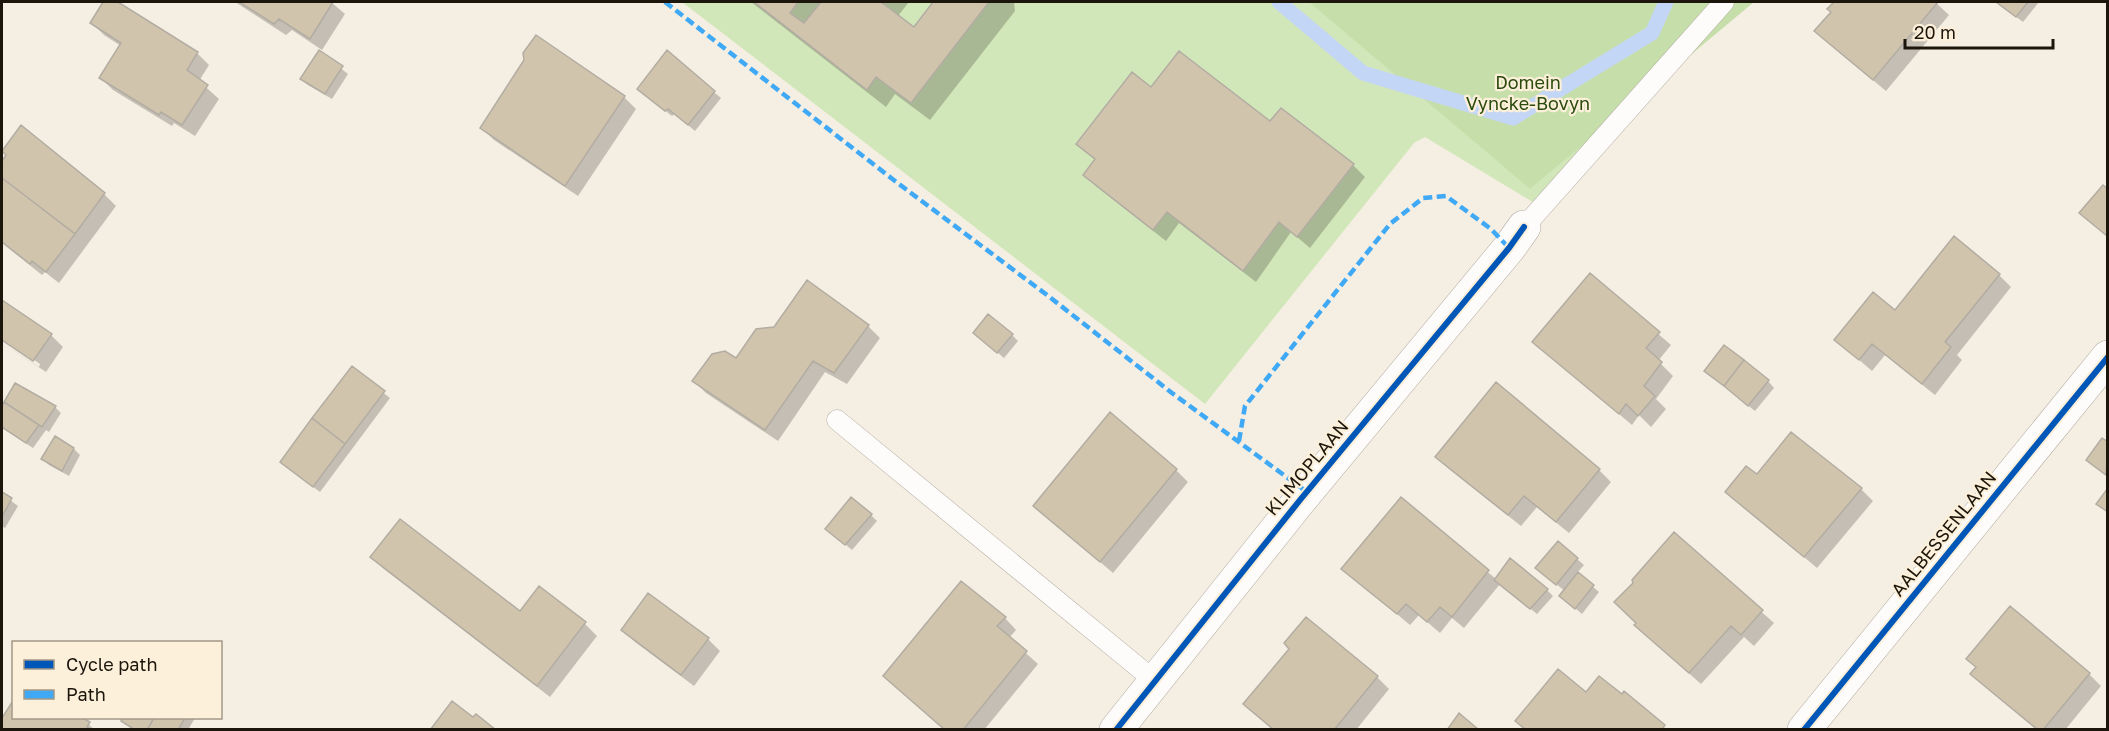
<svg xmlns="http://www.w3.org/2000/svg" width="2109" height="731" font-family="'Golos Text',sans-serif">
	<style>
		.green { fill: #d2e7b9 }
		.forest { fill: #c6dfaa }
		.shadow { fill: #0003 }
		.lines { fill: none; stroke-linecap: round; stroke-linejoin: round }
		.stream { stroke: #c4d6f5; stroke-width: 15 }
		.building { fill: #d1c4ad; stroke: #b2aca2; stroke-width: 1.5 }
		.service-casing { stroke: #b1aba1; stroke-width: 21 }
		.minor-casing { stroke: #b1aba1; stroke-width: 34 }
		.service { stroke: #fefcfb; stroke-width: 20 }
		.minor { stroke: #fefcfb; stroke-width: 33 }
		.quiet { stroke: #3fa9f5; stroke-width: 4.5; stroke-dasharray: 9 4.5; stroke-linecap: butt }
		.cycleway-casing { stroke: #fdf0da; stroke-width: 10 }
		.cycleway { stroke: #0057b8; stroke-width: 6 }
		.labels { text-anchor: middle; stroke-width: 4.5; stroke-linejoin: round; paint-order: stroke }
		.park-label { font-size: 18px; fill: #2b4a0e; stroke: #fdf0da }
		.street-label { font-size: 18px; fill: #1b150b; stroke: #fdf0da }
	</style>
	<rect width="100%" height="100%" fill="#f5eee2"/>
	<path class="green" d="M682 2H1729L1546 210 1425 137 1414 143 1205 404Z"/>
	<path class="forest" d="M1309 2H1754L1530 189Z"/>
	<path class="shadow" d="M105 2H116L197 53 209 65 199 81 219 99 195 136 174 123 172 126 113 90 101 78 121 46 104 35 92 23Z
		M235 2H331L345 14 322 50 292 30 286 35Z
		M751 2H909L898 16 914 29 935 2H1014L1015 11 930 120 895 94 886 107Z
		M1836 2H1935L1949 15 1886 91 1828 43 1832 12 1829 9Z
		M1996 2H2039L2023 22Z
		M320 52 348 74 332 99 308 85 302 79Z
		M667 53 721 98 695 131 675 114 672 116 645 95Z
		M1151 89 1271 124 1353 165 1365 177 1310 248 1291 232 1256 282 1179 223 1166 241 1097 187 1085 175 1096 161 1078 144Z
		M624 97 636 109 578 196 494 140 482 128Z
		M22 127 104 194 116 206 59 283 45 272 42 275 2 243V163L7 156 3 152Z
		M1590 275 1671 345 1658 361 1673 376 1656 399 1666 409 1651 427 1639 415 1632 425 1534 342Z
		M1999 275 2011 287 1957 355 1962 360 1935 395 1885 355 1872 371 1836 340Z
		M2 302 51 335 63 347 46 372 2 343 39 367 40 364 2 338Z
		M868 326 880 338 847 384 825 372 778 441 706 393 694 381 737 360Z
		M1012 335 1018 341 1004 358 981 339Z
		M352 368 390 398 320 492 288 468Z
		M1712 377 1768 381 1774 388 1755 411Z
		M15 385 55 407 61 413 49 432 46 430 33 448 2 428V408Z
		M2108 444V476L2088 460Z
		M74 449 80 455 69 476 49 465 43 459Z
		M1437 457 1599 470 1611 482 1569 533 1537 507 1521 526 1449 469Z
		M1176 470 1188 482 1113 573 1035 506Z
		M1757 476 1861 489 1873 501 1817 568 1727 492Z
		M2 494 18 506 5 528 2 526Z
		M1401 499 1496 579 1547 590 1553 596 1537 614 1500 584 1464 628 1452 618 1440 633 1419 615 1410 625 1343 569Z
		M871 515 877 521 852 550 834 535Z
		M1674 534 1774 623 1754 646 1744 637 1701 684 1648 637 1638 623Z
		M1558 543 1584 565 1577 573 1599 592 1582 614 1568 602 1565 591 1543 574Z
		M372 557 520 613 539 588 585 624 597 636 550 697 384 569Z
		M1005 618 1016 630 1009 638 1038 664 984 730H946L897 688Z
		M623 630 708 639 720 651 694 686 635 642Z
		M1972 674H2089L2101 686 2065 730H2037Z
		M1377 677 1389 689 1356 730H1274L1246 704Z
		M14 702V718H81L95 730H2V721Z
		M125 718H195L188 730H134L123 720Z"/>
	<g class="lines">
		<path class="stream" d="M1279 2 1363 73 1513 118 1652 33 1666 2"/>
	</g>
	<path class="building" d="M103 2H118L198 52 187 70 208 85 182 125 161 112 159 115 99 78 121 43 90 23Z
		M239 2H333L310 39 279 19 274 24Z
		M754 2H798L790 13 804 23 821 2H881L914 27 933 2H989L911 103 876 77 867 90Z
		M1834 2H1938L1873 80 1814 31 1831 12 1827 9Z
		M1996 2H2028L2016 17Z
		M536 35 625 96 565 186 480 128 524 60 523 53Z
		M319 50 343 66 325 94 300 79Z
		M667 50 715 91 688 125 668 109 665 111 637 89Z
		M1179 51 1270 121 1281 108 1354 164 1297 237 1279 222 1243 271 1167 212 1153 230 1083 175 1095 159 1076 144 1132 72 1151 87Z
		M21 125 105 193 75 234 2 178V161L6 155 2 151Z
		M2 178 75 234 46 272 32 261 30 264 2 242Z
		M2103 185 2108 189 2107 236 2079 213Z
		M1954 236 2000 274 1945 342 1951 347 1922 384 1872 344 1859 360 1834 340 1873 292 1895 310Z
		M1590 273 1660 332 1646 348 1662 362 1644 386 1655 396 1638 416 1626 404 1619 414 1532 342Z
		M807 280 869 325 834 373 813 361 765 430 692 381 712 354 725 351 736 358 756 329 774 327Z
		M2 300 52 334 33 361 2 340Z
		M988 314 1013 334 997 353 973 333Z
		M1724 345 1744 360 1724 386 1704 371Z
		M1744 360 1769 380 1748 406 1724 386Z
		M352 366 385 391 345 444 312 418Z
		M1496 382 1600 469 1556 522 1524 496 1508 515 1435 457Z
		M15 383 56 406 42 427 4 402Z
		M4 402 39 425 26 443 2 427V406Z
		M1110 412 1177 469 1100 562 1033 506Z
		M312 418 345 444 313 487 280 462Z
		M1791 432 1862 488 1804 557 1725 492 1746 466 1757 474Z
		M55 436 74 448 62 471 41 459Z
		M2102 438 2108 442 2106 475 2086 460Z
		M2108 488V512L2096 504Z
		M2 492 12 498 2 517Z
		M851 497 872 514 845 545 825 529Z
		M1401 497 1489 570 1452 617 1440 607 1427 622 1406 604 1397 614 1341 569Z
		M400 519 520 611 539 586 586 622 537 686 370 557Z
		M1674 532 1763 610 1741 635 1731 626 1689 673 1634 625 1636 623 1614 602 1633 583 1632 580Z
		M1558 541 1578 558 1556 585 1535 568Z
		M1510 558 1548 589 1530 609 1494 580Z
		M1578 572 1594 585 1575 609 1559 596Z
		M961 581 1006 617 997 626 1027 651 963 730H945L883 676Z
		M648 593 709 638 681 675 621 630Z
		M2010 606 2090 673 2043 730H2038L1970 674 1976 667 1966 659Z
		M1306 617 1378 676 1334 730H1274L1243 704 1289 649 1284 643Z
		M1558 669 1586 692 1599 676 1622 694 1624 691 1665 725 1662 730H1526L1515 721Z
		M14 699V718H83L90 722 87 727 91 730H2V718Z
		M452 701 473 717 476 714 496 730H430Z
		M1459 713 1479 730H1447Z
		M123 718H154L147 730H135L121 721Z
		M154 718H185L178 730H147Z"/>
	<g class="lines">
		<g class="service-casing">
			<path id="service" d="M1524 227 1724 2
				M837 420 1155 681"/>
		</g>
		<g class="minor-casing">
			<path id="minor" d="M1116 730 1300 500 1509 248 1524 227
				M1804 730 2108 357"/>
		</g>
		<use href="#service" class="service"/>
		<use href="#minor" class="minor"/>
		<path class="quiet" d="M665 2 895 181 1047 295 1172 393 1307 492
			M1239 441 1245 406 1390 224 1423 198 1446 196 1491 229 1509 248"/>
		<g class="cycleway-casing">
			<path id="cycleway" d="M1116 730 1300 500 1509 248 1524 227
				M1804 730 2108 357"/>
		</g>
		<use href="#cycleway" class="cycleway"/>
	</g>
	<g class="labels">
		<g class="park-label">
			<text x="1528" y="89">Domein<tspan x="1528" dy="21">Vyncke-Bovyn</tspan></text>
		</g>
		<g class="street-label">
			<text transform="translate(1307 468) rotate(-50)" y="6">KLIMOPLAAN</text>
			<text transform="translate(1944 534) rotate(-51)" y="6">AALBESSENLAAN</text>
		</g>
	</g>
	<rect width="2109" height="731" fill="none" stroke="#1b150b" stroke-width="6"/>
	<rect x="12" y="641" width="210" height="78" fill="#fdf0da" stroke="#a39887" stroke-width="1.5"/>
	<rect x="24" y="660" width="30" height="9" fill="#0057b8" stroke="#a39887" stroke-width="1.5"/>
	<text x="66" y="671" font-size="18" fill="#1b150b">Cycle path</text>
	<rect x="24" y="690" width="30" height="9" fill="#3fa9f5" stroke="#a39887" stroke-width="1.5"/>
	<text x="66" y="701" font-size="18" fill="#1b150b">Path</text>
	<path d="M1905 39v9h148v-9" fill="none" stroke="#1b150b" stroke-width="3"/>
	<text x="1914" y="39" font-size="18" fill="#1b150b" stroke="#fdf0da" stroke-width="4.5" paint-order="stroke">20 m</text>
</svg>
